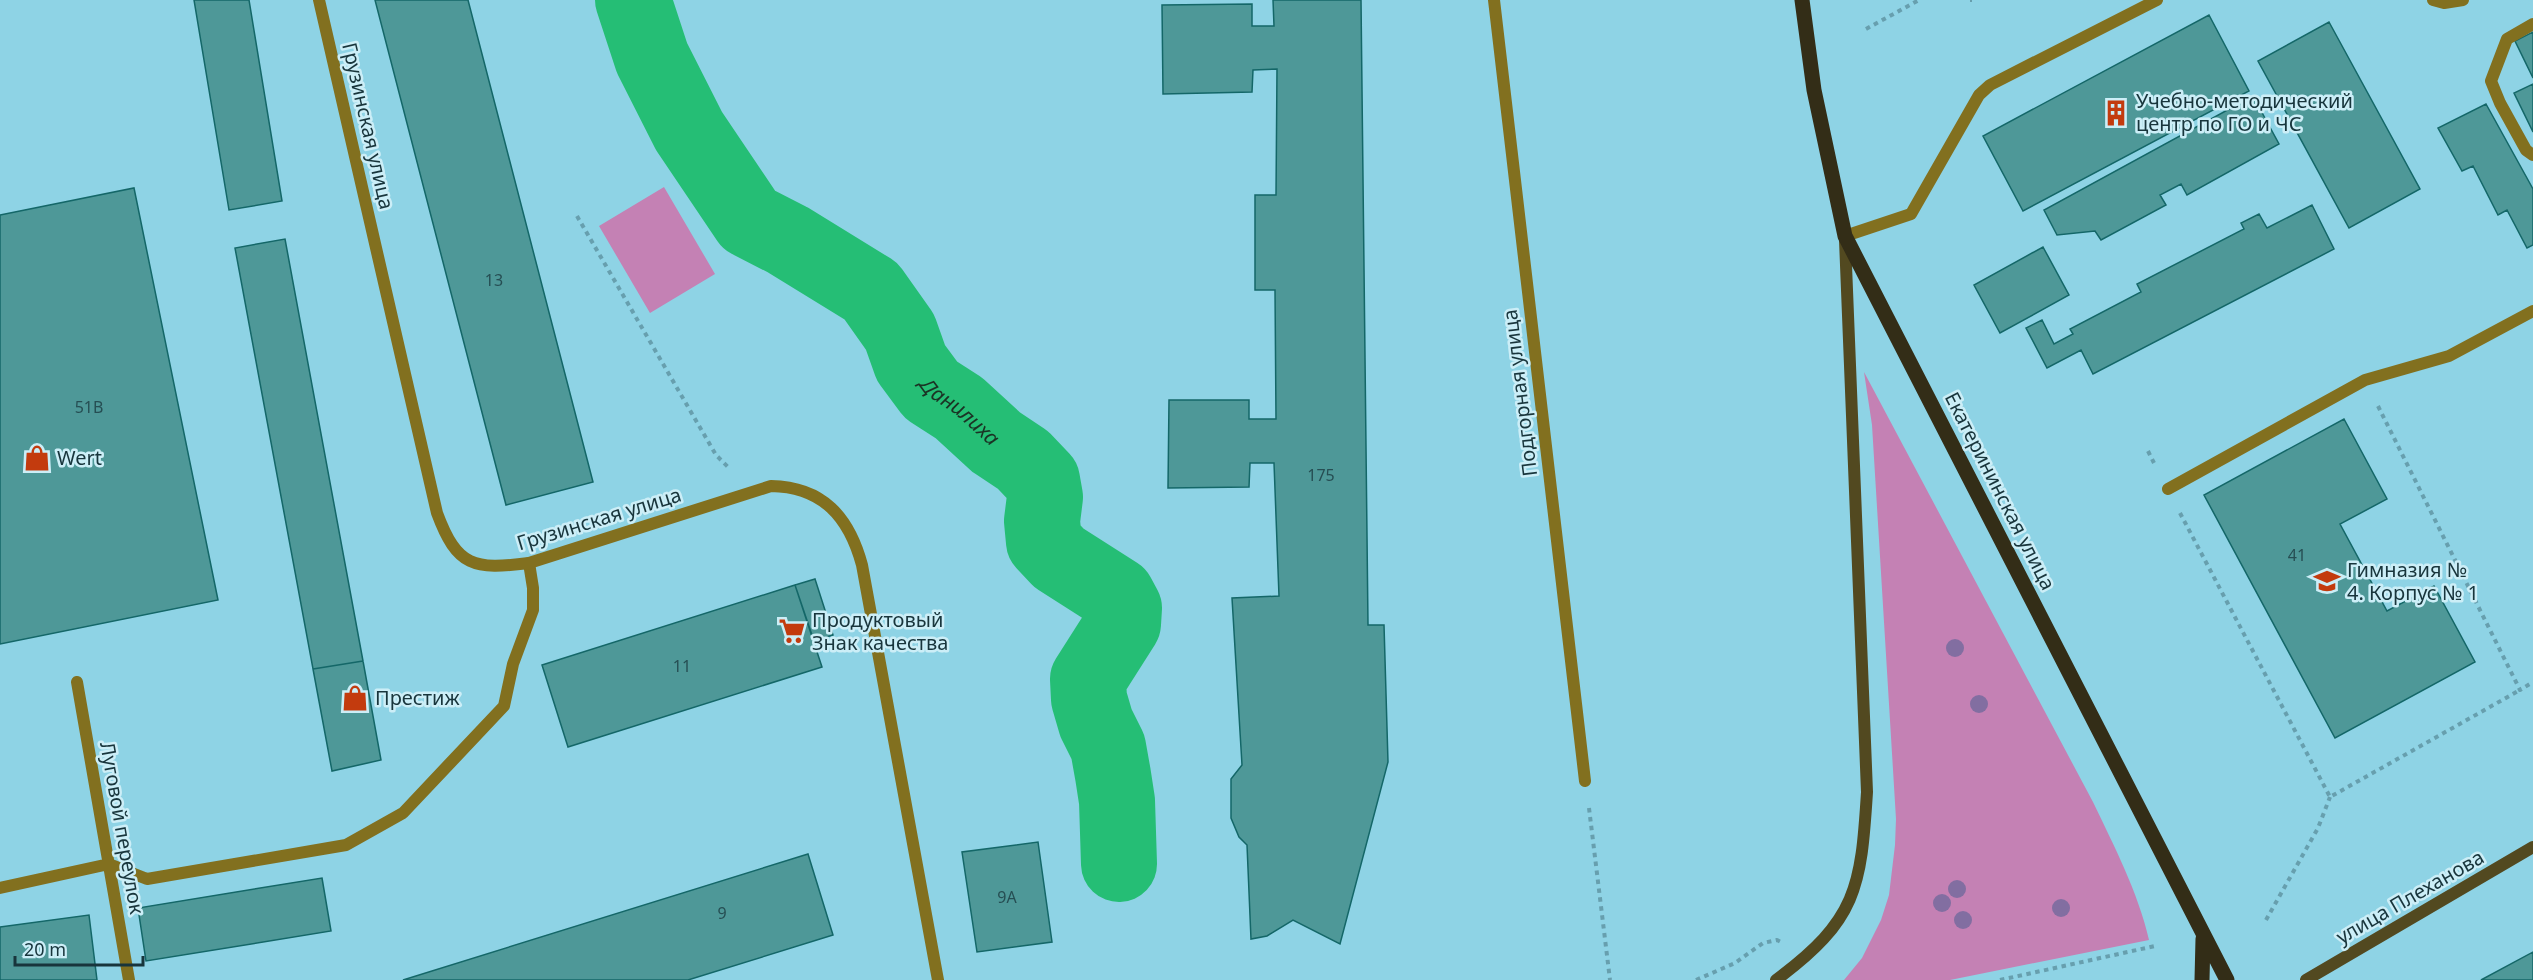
<svg xmlns="http://www.w3.org/2000/svg" width="2533" height="980" font-family="'Noto Sans',sans-serif">
	<style>
		.green { fill: #c481b4 }
		.lines { fill: none; stroke-linecap: round; stroke-linejoin: round }
		.river { stroke: #25be75; stroke-width: 76 }
		.building { fill: #4e9898; stroke: #146768; stroke-width: 1.5 }
		.path { stroke: #679fae; stroke-width: 4; stroke-dasharray: 4.5 4.5; stroke-linecap: butt }
		.service { stroke: #82701f; stroke-width: 12 }
		.minor { stroke: #82701f; stroke-width: 12 }
		.secondary { stroke: #524920; stroke-width: 12 }
		.primary { stroke: #332d17; stroke-width: 15 }
		.tree { fill: #826ea1 }
		.labels { text-anchor: middle; stroke-width: 5; stroke-linejoin: round; paint-order: stroke }
		.number-label { font-size: 16px; fill: #264e53 }
		.poi-label { font-size: 20px; fill: #18353c; stroke: #cceef7; text-anchor: start }
		.street-label { font-size: 20px; fill: #18353c; stroke: #cceef7 }
		.water-label { font-size: 21px; font-style: italic; fill: #1b3224; stroke: #cceef7 }
	</style>
	<rect width="100%" height="100%" fill="#8ed3e5"/>
	<path class="green" d="M664 187 715 274 650 313 599 226Z
		M1864 372 2093 802C2114 846 2138 892 2149 940L1950 980H1844L1862 958 1881 920 1889 895 1895 845 1896 819 1872 425Z"/>
	<g class="lines">
		<path class="river" id="s1" d="M633 0 652 58 689 131 749 220 788 240 871 291 900 332 911 363 931 390 959 408 996 442 1023 460 1042 480 1045 497 1042 521 1044 542 1059 558 1117 595 1124 608 1123 624 1088 679 1089 699 1096 723 1108 747 1113 775 1117 801 1119 864"/>
	</g>
	<path class="building" d="M194 0H249L282 201 229 210Z
		M375 0H468L593 482 506 505Z
		M1273 0H1361L1368 625H1384L1388 762 1340 944 1293 920 1267 936 1251 939 1247 845 1239 837 1231 818V779L1242 765 1232 598 1279 596 1274 463H1250L1249 487 1168 488 1169 400H1249V419H1276L1275 290H1255V195H1276L1277 69 1253 70 1252 92 1163 94 1162 5 1252 4V26H1274Z
		M2209 15 2249 91 2023 211 1983 136Z
		M2329 22 2420 189 2349 228 2258 61Z
		M2533 32V78L2515 41Z
		M2533 84V132L2514 93Z
		M2253 96 2279 144 2187 195 2181 184 2160 195 2166 205 2101 240 2095 231 2057 235 2044 210Z
		M2486 104 2533 189V245L2527 248 2507 210 2498 215 2473 166 2462 171 2438 128Z
		M134 188 218 600 0 644V215Z
		M2312 205 2334 249 2093 374 2081 350 2047 368 2026 328 2042 320 2054 344 2073 334 2070 329 2141 292 2137 284 2244 229 2241 223 2259 214 2267 228Z
		M285 239 363 661 313 669 235 248Z
		M2043 247 2069 295 2000 333 1974 285Z
		M2344 419 2387 499 2340 524 2387 611 2434 586 2475 662 2335 738 2204 495Z
		M815 579 833 635 814 641 795 585Z
		M795 585 822 667 568 747 542 665Z
		M363 661 381 760 332 771 313 669Z
		M1038 842 1052 942 977 952 962 852Z
		M808 854 833 935 688 980H403Z
		M322 878 331 931 146 961 138 908Z
		M89 915 97 980H0V927Z
		M2533 952V980H2481Z"/>
	<g class="lines">
		<path class="path" d="M1970 0H1972
			M1866 29 1919 0
			M577 216 716 455 730 469
			M2378 406 2520 690 2533 682
			M2148 451 2154 463
			M2180 513 2330 797 2520 690
			M1589 808 1610 980
			M2266 920 2318 828 2330 797
			M1696 980 1735 963 1763 943 1777 940 1781 942
			M2000 980 2155 946"/>
		<path class="service" d="M2433 0 2444 3 2463 0
			M2533 24 2507 39 2491 81 2500 103 2526 150 2533 155
			M1845 236 1911 214 1979 95 1990 85 2157 0
			M2168 489 2365 380 2449 356 2533 311
			M77 682 129 980
			M0 888 109 864 147 879 346 845 403 813 504 706 513 664 533 610V588L529 563"/>
		<path class="minor" d="M319 0 437 513C457 567 474 570 529 563L771 486C823 487 849 517 862 565L938 980
			M1494 0 1585 781"/>
		<path class="secondary" d="M1776 980C1857 920 1861 888 1867 792L1845 240
			M2306 980 2533 847"/>
		<path class="primary" d="M1802 0 1814 90 1845 236 2227 980
			M2202 980 2203 939"/>
	</g>
	<g class="tree">
		<circle cx="1955" cy="648" r="9"/>
		<circle cx="1979" cy="704" r="9"/>
		<circle cx="1957" cy="889" r="9"/>
		<circle cx="1942" cy="903" r="9"/>
		<circle cx="2061" cy="908" r="9"/>
		<circle cx="1963" cy="920" r="9"/>
	</g>
	<defs>
		<g id="building-bare" transform="scale(2.07)"><path d="M-4-6H4V6H1V3H-1V6H-4ZM-2.5-4.3h1.7v1.8h-1.7ZM.8-4.3h1.7v1.8H.8ZM-2.5-1h1.7V.8h-1.7ZM.8-1h1.7V.8H.8Z" fill="#c33b0e" stroke="#cceef7" stroke-width="2.5" paint-order="stroke"/></g>
		<g id="shop-bare" transform="scale(2.07)"><path d="M-5-2.5h2.3a2.7 3.5 0 0 1 5.4 0H5L5.5 6h-11ZM-1.5-2.5h3a1.5 2.3 0 0 0-3 0Z" fill="#c33b0e" stroke="#cceef7" stroke-width="2.5" paint-order="stroke"/></g>
		<g id="school-bare" transform="scale(2.07)"><path d="M0-5L7-2L0 1L-7-2ZM-4 1L0 2.5L4 1V4Q0 6-4 4Z" fill="#c33b0e" stroke="#cceef7" stroke-width="2.5" paint-order="stroke"/></g>
		<g id="supermarket-bare" transform="scale(2.07)"><path d="M-6-5.5h2.5l.6 2H6L4.5 2H-2.5L-4.4-4H-6ZM-1.5 3.2a1.3 1.3 0 1 0 .1 0ZM3 3.2a1.3 1.3 0 1 0 .1 0Z" fill="#c33b0e" stroke="#cceef7" stroke-width="2.5" paint-order="stroke"/></g>
	</defs>
	<g fill-rule="evenodd">
		<use href="#building-bare" x="2116" y="113"/>
		<use href="#shop-bare" x="37" y="458"/>
		<use href="#school-bare" x="2327" y="581"/>
		<use href="#supermarket-bare" x="792" y="631"/>
		<use href="#shop-bare" x="355" y="698"/>
	</g>
	<g class="labels">
		<g class="number-label">
			<text x="494" y="286">13</text>
			<text x="89" y="413">51В</text>
			<text x="1321" y="481">175</text>
			<text x="2297" y="561">41</text>
			<text x="682" y="672">11</text>
			<text x="1007" y="903">9А</text>
			<text x="722" y="919">9</text>
		</g>
		<g class="poi-label">
			<text x="2136" y="108">Учебно-методический<tspan x="2136" dy="23">центр по ГО и ЧС</tspan></text>
			<text x="57" y="465">Wert</text>
			<text x="2347" y="577">Гимназия №<tspan x="2347" dy="23">4. Корпус № 1</tspan></text>
			<text x="812" y="627">Продуктовый<tspan x="812" dy="23">Знак качества</tspan></text>
			<text x="375" y="705">Престиж</text>
		</g>
		<g class="street-label">
			<text transform="translate(368 126) rotate(77)" y="7">Грузинская улица</text>
			<text transform="translate(1520 393) rotate(-97)" y="7">Подгорная улица</text>
			<text transform="translate(2000 491) rotate(63)" y="7">Екатерининская улица</text>
			<text transform="translate(599 519) rotate(-17)" y="7">Грузинская улица</text>
			<text transform="translate(122 828) rotate(80)" y="7">Луговой переулок</text>
			<text transform="translate(2410 897) rotate(-30)" y="7">улица Плеханова</text>
		</g>
		<g class="water-label">
			<text dy="7" stroke="none"><textPath href="#s1" startOffset="544">Данилиха</textPath></text>
		</g>
	</g>
	<path d="M15 956v9h128v-9" fill="none" stroke="#18353c" stroke-width="3"/>
	<text x="24" y="956" font-size="18" fill="#18353c" stroke="#cceef7" stroke-width="4.5" paint-order="stroke">20 m</text>
</svg>
